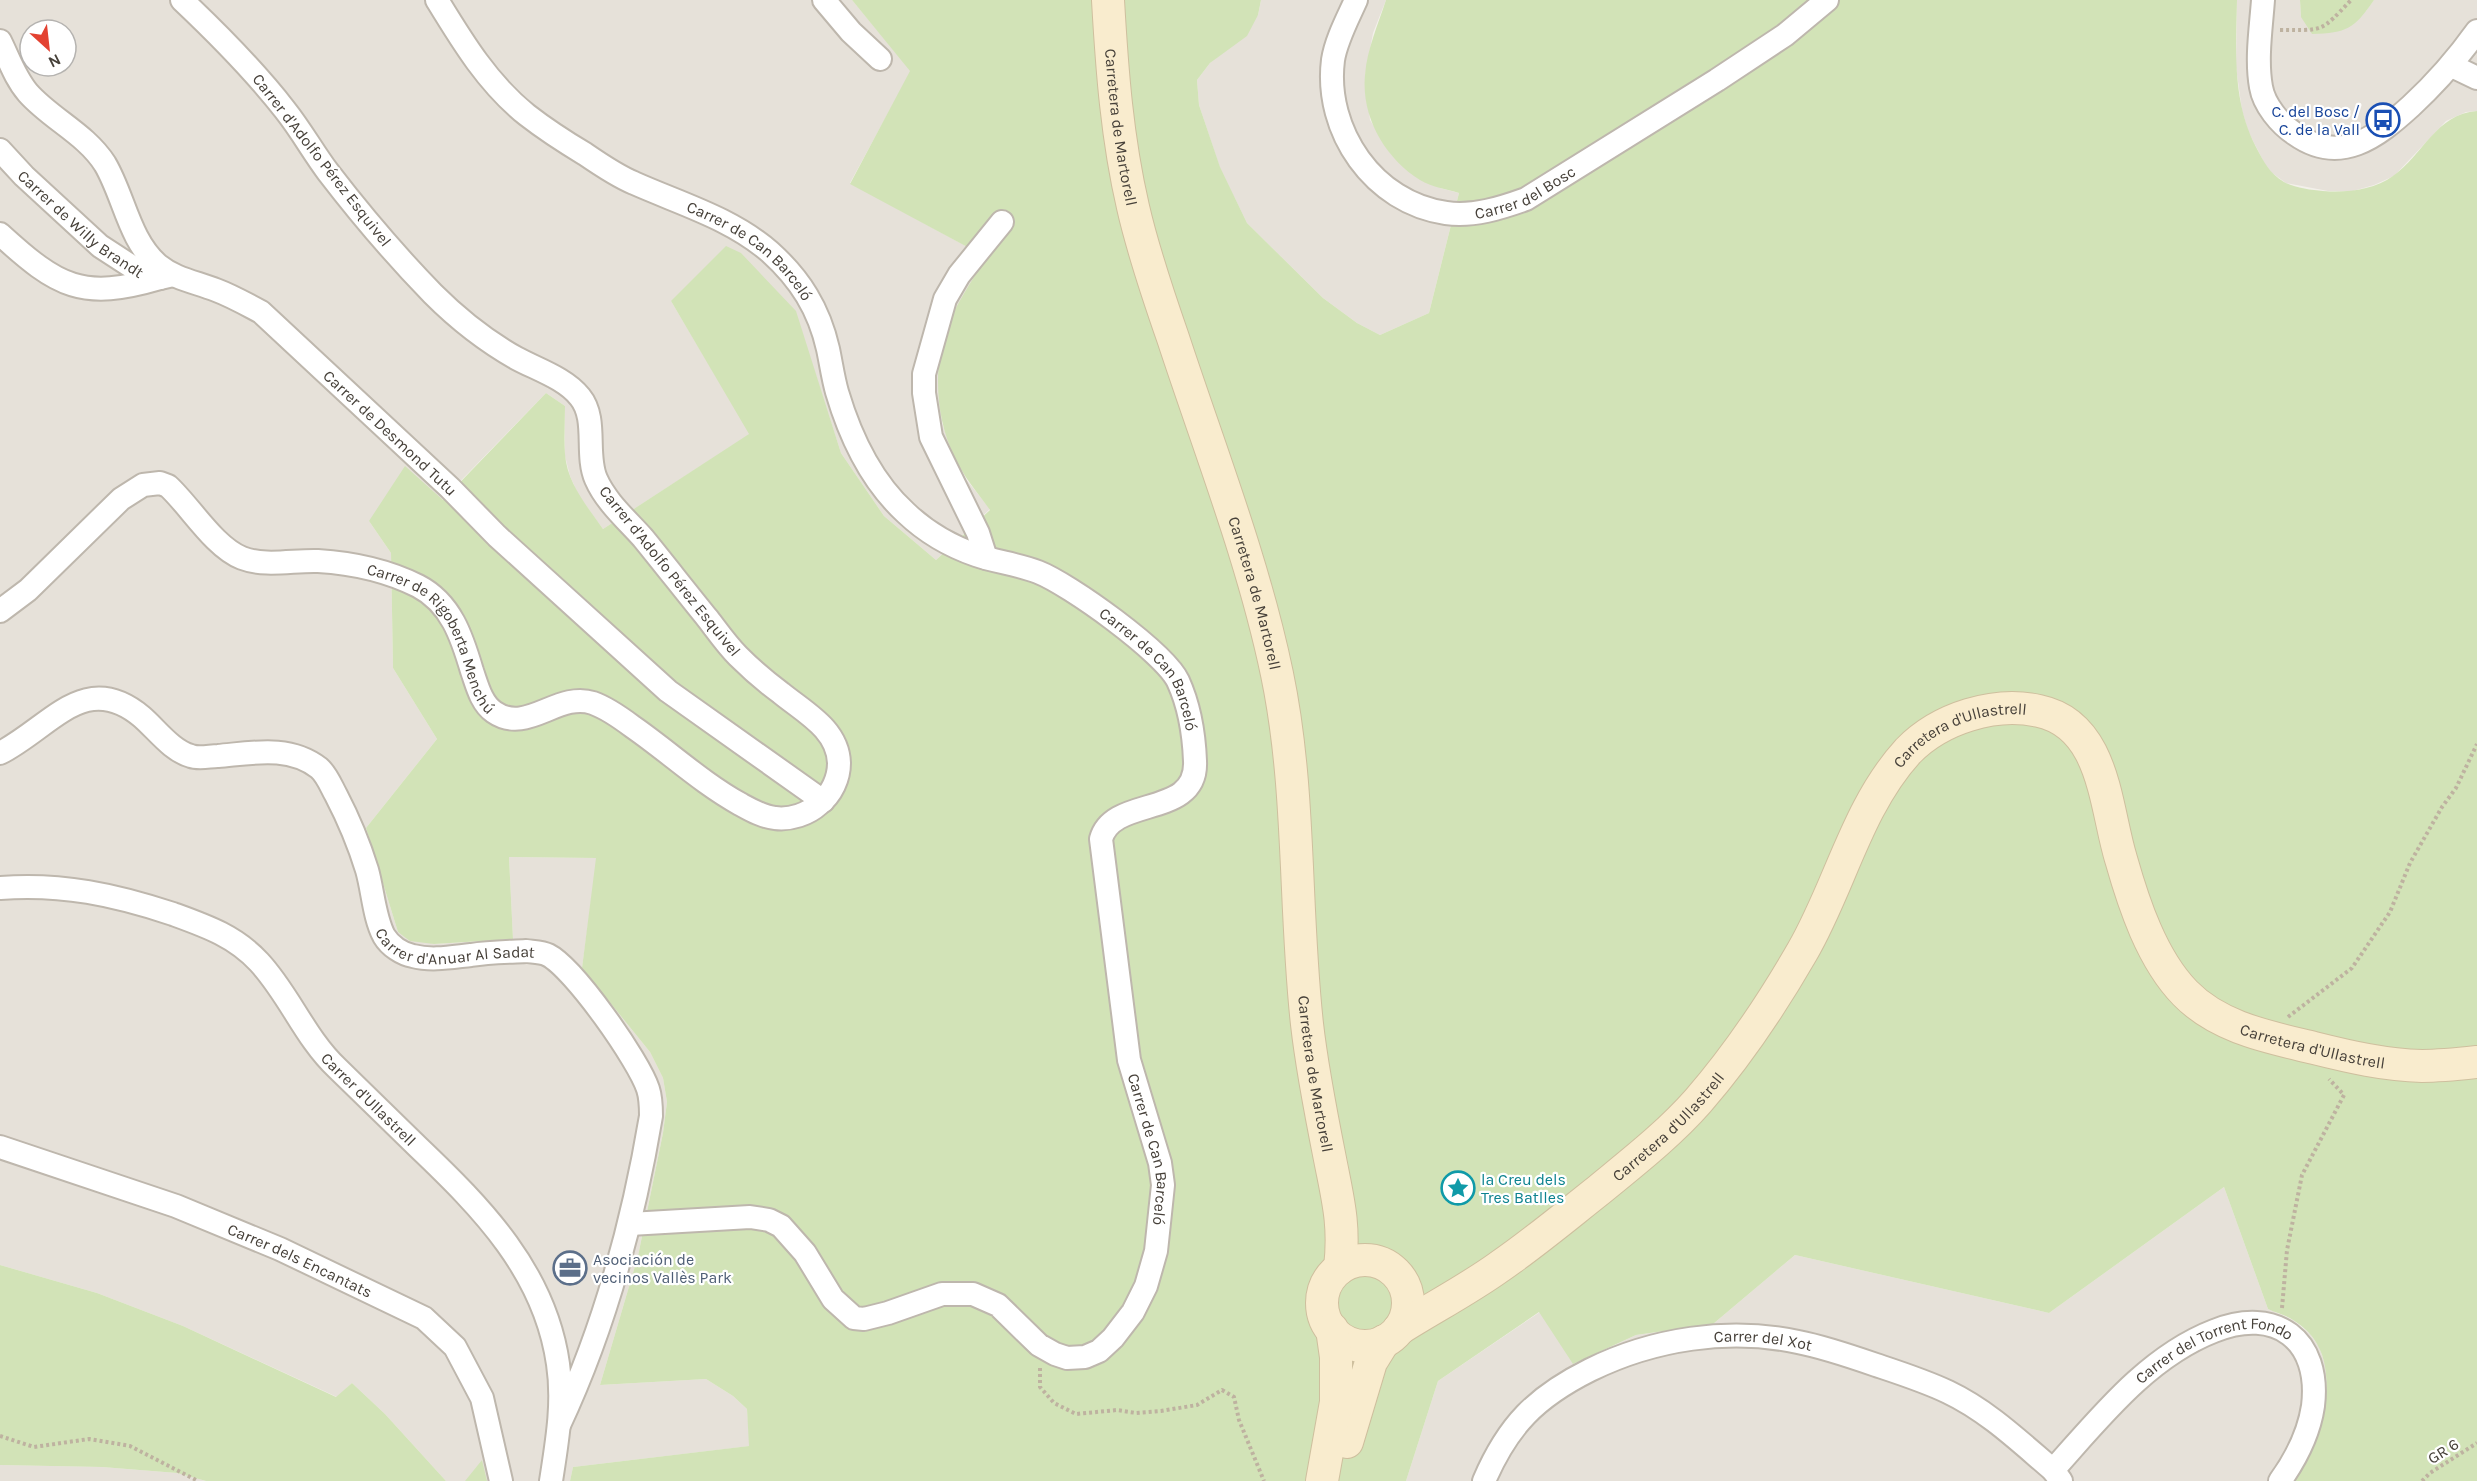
<svg xmlns="http://www.w3.org/2000/svg" width="2477" height="1481" viewBox="0 0 2477 1481" font-family="Karla,sans-serif">
<style>
.residential{fill:#e6e1d9;fill-rule:evenodd}
.green{fill:#d2e3b7}
.lines{fill:none;stroke-linecap:round;stroke-linejoin:round}
.street-casing{stroke:#beb7ad;stroke-width:26}
.secondary-casing{stroke:#cebf9e;stroke-width:34}
.path{stroke:#beb2a0;stroke-width:4;stroke-dasharray:3 3;stroke-linecap:butt}
.street{stroke:#fff;stroke-width:22}
.secondary{stroke:#f9ecce;stroke-width:32}
.labels{text-anchor:middle;dominant-baseline:central;stroke-width:4.5;stroke-linejoin:round;paint-order:stroke}
.transit-label{font-size:16px;fill:#164399;stroke:#fff;text-anchor:end}
.street-label{font-size:16px;fill:#464039;stroke:#fff}
.culture-label{font-size:16px;fill:#0d838f;stroke:#fff;text-anchor:start}
.service-label{font-size:16px;fill:#4e5e75;stroke:#fff;text-anchor:start}
</style>
<rect width="100%" height="100%" fill="#f3f0ea"/>
<path class="residential" d="M0,0h852l59,71 -61,112 136,74 -39,71 -9,31 4,64 11,32 12,23 25,31 -54,51 -52,-44 -43,-63 -37,-114 -133,-38 79,133 -147,95 -24,-33 -9,-20 -5,-20v-50l-19,-13 -104,107 -73,21 22,32 2,115 44,71 -71,89 32,104 36,12 79,-5 -4,-82 88,1 -15,110 68,84 13,26 4,24 -4,31 -25,123 -38,129 106,-6 27,17 14,13 3,37 -177,21 -3,14h-124l-61,-67 -33,-31 -15,14 -154,-71 -86,-33 -97,-28zM30,30h36v36h-36z
M1261,0h125l-13,33 -8,43 5,44 21,34 49,34 19,5 -30,120 -49,22 -23,-12 -34,-25 -76,-75 -27,-55 -21,-63 -2,-25 13,-17 17,-14 31,-34z
M2237,0h63l1,17 65,-6 8,-11h103v111l-11,1 -20,9 -52,55 -20,9 -21,6h-25l-42,-8 -18,-13 -20,-39 -6,-21 -6,-43z
M2224,1187l44,122 25,11 17,14 9,13 7,19v22l-4,31 -13,35 -15,27h-888l32,-100 102,-69 34,52 62,-29 77,-11 82,-69 254,58z
M0,1465l102,2 75,6 29,8h-206z"/>
<path class="green" d="M852,0h409l-3,15 -11,21 -37,27 -13,17 2,25 21,62 27,56 76,75 34,25 23,12 49,-22 30,-120c-13,-4 -27,-6 -39,-13 -35,-22 -59,-63 -55,-105 2,-26 13,-50 21,-75h851c-1,51 -5,100 19,147 8,15 13,26 28,35 11,6 27,8 39,9 23,2 51,-1 70,-15 30,-21 43,-62 84,-65v1370h-183c26,-46 58,-125 -1,-161 -7,-5 -17,-7 -25,-11l-44,-122 -175,126 -254,-58 -82,69 -77,11 -63,29 -34,-52 -101,69 -32,100h-836l3,-14 176,-21 -2,-37 -14,-13 -27,-17 -106,6 38,-129 25,-123 4,-31 -4,-24 -13,-26 -68,-84 14,-110 -87,-1 4,82 -79,5 -24,-3 -12,-9 -32,-104 71,-89 -44,-71 -2,-115 -22,-32 36,-55 38,34 103,-107 19,13c0,16 -1,32 0,48 2,29 22,52 38,75l146,-95 -78,-133 55,-55 15,7 55,58 45,142 43,63 52,44 54,-50c-13,-18 -27,-34 -36,-54 -18,-37 -21,-87 -8,-126 9,-25 27,-50 40,-73l-136,-73 60,-113z
M2300,0h74c-20,29 -27,33 -62,34l-11,-17z
M0,1265l97,28 86,33 153,71 16,-14 33,31 61,67h-240l-29,-8 -75,-6 -102,-2z
M482,1460l5,21h-22z"/>
<g class="lines">
<g class="street-casing">
<g id="street">
<path id="s1" d="M437,0c25,41 51,84 90,115 18,14 38,27 58,39 16,11 32,22 49,29 47,21 97,35 136,69 30,27 49,57 58,97 3,14 5,29 9,43 13,44 35,90 69,121 20,19 44,33 70,42 20,7 42,9 62,17 31,12 126,80 140,109 11,24 16,54 17,80 3,58 -82,34 -94,78l28,221 31,103 3,22 -7,66 -10,35 -13,26 -20,26 -14,13 -14,6 -18,1 -12,-4 -16,-9 -41,-40 -25,-11h-31l-54,19 -24,6 -10,-1 -21,-19 -28,-46 -24,-27 -12,-6 -19,-3 -120,7"/>
<path d="M824,0l27,32 29,27"/>
<path id="s2" d="M1356,0c-8,18 -20,40 -23,60 -9,71 41,143 113,153 27,4 55,-5 80,-14l191,-119 68,-45 42,-35"/>
<path d="M2263,0c-2,28 -7,59 -2,87 3,18 19,37 34,47 45,32 82,3 116,-28 25,-23 46,-47 66,-75"/>
<path id="s3" d="M0,41c9,18 15,37 28,52 23,26 58,41 77,71 19,32 24,76 53,101 17,14 38,17 58,25 16,6 30,14 45,22l189,176 47,48 171,155 155,110"/>
<path d="M2452,66l25,12"/>
<path id="s4" d="M0,150l24,26 76,70 40,26 20,6 13,-3"/>
<path d="M0,234c58,53 82,67 160,44"/>
<path d="M986,558l-8,-25 -47,-96 -7,-44v-19l21,-75 14,-24 43,-53"/>
<path id="s5" d="M0,611l28,-21 93,-91 22,-14 17,-2 8,3c22,20 46,61 74,72 23,9 52,2 76,3 33,2 70,10 100,25 33,17 44,51 54,85 5,14 9,32 22,41 33,23 64,-21 99,-9 14,5 28,15 40,24 36,25 69,56 107,77 11,6 23,13 35,14 16,2 33,-4 44,-14 13,-10 20,-26 20,-41 -1,-34 -35,-51 -58,-70 -15,-11 -30,-24 -43,-37 -11,-11 -20,-24 -30,-37 -22,-27 -43,-54 -65,-81 -16,-18 -37,-36 -47,-59 -11,-25 2,-60 -16,-82 -15,-19 -44,-28 -64,-39 -30,-17 -59,-40 -83,-64 -37,-38 -72,-79 -105,-122 -15,-20 -27,-42 -43,-62 -31,-40 -66,-75 -103,-110"/>
<path id="s6" d="M0,753c51,-26 85,-84 142,-36 15,13 30,34 49,39 8,3 19,0 27,0 35,-3 71,-11 101,12 8,7 12,18 17,27 12,23 23,49 31,75 6,21 7,47 17,66 6,10 18,18 29,20 19,5 39,1 58,-1 18,-3 37,-3 55,-4 7,1 16,1 22,4 26,13 91,106 100,134 3,9 3,17 3,27 -18,107 -46,211 -92,309"/>
<path id="s7" d="M0,888c61,-5 116,7 173,26 33,12 62,22 86,48 30,32 46,76 78,106 27,26 54,53 81,79 64,61 127,125 140,217 6,39 -1,78 -7,117"/>
<path id="s8" d="M0,1147l176,59 104,43 144,69 31,29 27,51 19,83"/>
<path id="s9" d="M2053,1470c46,-51 94,-113 161,-139 62,-25 107,9 99,75 -4,27 -18,54 -33,75"/>
<path id="s10" d="M1484,1481c24,-56 52,-84 106,-111 63,-31 138,-43 208,-28 26,5 52,14 78,23 24,8 49,16 72,27 40,19 72,50 105,78l8,11"/>
</g>
</g>
<g class="secondary-casing">
<g id="secondary">
<path id="s11" d="M1108,0c4,70 9,138 25,207 10,44 25,88 40,131 36,110 80,221 104,336 24,115 17,233 30,350 5,45 14,90 23,135 8,41 15,66 10,109"/>
<circle cx="1365" cy="1303" r="43"/>
<path id="s12" d="M1399,1329c33,-21 68,-39 100,-62 35,-24 67,-51 100,-77 34,-28 70,-56 99,-89 40,-46 74,-97 104,-149 38,-65 54,-144 106,-201 32,-33 87,-50 131,-40 66,14 66,96 82,148 13,46 31,100 64,134 34,35 84,44 129,55 36,9 71,17 108,18 18,0 37,-2 55,-4"/>
<path d="M1347,1442l24,-80 13,-21"/>
<path d="M1322,1481l14,-79v-45l-4,-28"/>
</g>
</g>
<path class="path" d="M2280,30c44,0 40,3 71,-30
M2288,1017l64,-49 38,-56 20,-49 32,-56 14,-19 21,-44
M2282,1308l5,-58 15,-75 42,-80 -15,-16
M1040,1368v19l14,16 22,11 41,-4 19,3 25,-2 36,-6 25,-15 12,7 5,23 25,61
M0,1436l34,11 55,-8 41,7 68,35
M2422,1481l8,-8 47,-30"/>
<use href="#street" class="street"/>
<use href="#secondary" class="secondary"/>
</g>
<defs>
<g id="bus-ring" transform="scale(1.725)"><circle r="9.5" fill="#fff" stroke="#1a4fb4" stroke-width="1.5"/><path d="M-5-6H5V4H4V6H2V4H-2V6H-4V4H-5ZM-3.5-4V0h7V-4ZM-3.5 1.2v1.5H-2V1.2ZM2 1.2v1.5H3.5V1.2Z" fill="#1a4fb4"/></g>
<g id="sight-ring" transform="scale(1.725)"><circle r="9.5" fill="#fff" stroke="#0f9aa8" stroke-width="1.5"/><path d="M0-6L1.8-2.2L6-1.7L2.9 1.2L3.7 5.4L0 3.3L-3.7 5.4L-2.9 1.2L-6-1.7L-1.8-2.2Z" fill="#0f9aa8"/></g>
<g id="office-ring" transform="scale(1.725)"><circle r="9.5" fill="#fff" stroke="#5c6f8a" stroke-width="1.5"/><path d="M-6-3h4V-5.5h4V-3h4V5H-6ZM-1-4.5V-3h2v-1.5ZM-6 0V1H6V0Z" fill="#5c6f8a"/></g>
</defs>
<g fill-rule="evenodd">
<use href="#bus-ring" x="2383" y="120"/>
<use href="#sight-ring" x="1458" y="1188"/>
<use href="#office-ring" x="570" y="1268"/>
</g>
<g class="labels">
<g class="transit-label">
<text x="2360" y="111">C. del Bosc /<tspan x="2360" dy="18">C. de la Vall</tspan></text>
</g>
<g class="street-label">
<text stroke="none"><textPath href="#s11" startOffset="128">Carretera de Martorell</textPath></text>
<text transform="translate(322 160) rotate(52)">Carrer d'Adolfo Pérez Esquivel</text>
<text stroke="none"><textPath href="#s2" startOffset="358">Carrer del Bosc</textPath></text>
<text stroke="none"><textPath href="#s4" startOffset="110">Carrer de Willy Brandt</textPath></text>
<text stroke="none"><textPath href="#s1" startOffset="410">Carrer de Can Barceló</textPath></text>
<text stroke="none"><textPath href="#s3" startOffset="570">Carrer de Desmond Tutu</textPath></text>
<text transform="translate(670 571) rotate(51)">Carrer d'Adolfo Pérez Esquivel</text>
<text stroke="none"><textPath href="#s11" startOffset="614">Carretera de Martorell</textPath></text>
<text stroke="none"><textPath href="#s5" startOffset="549">Carrer de Rigoberta Menchú</textPath></text>
<text stroke="none"><textPath href="#s1" startOffset="1026">Carrer de Can Barceló</textPath></text>
<text stroke="none"><textPath href="#s12" startOffset="843">Carretera d'Ullastrell</textPath></text>
<text stroke="none"><textPath href="#s6" startOffset="614">Carrer d'Anuar Al Sadat</textPath></text>
<text stroke="none"><textPath href="#s12" startOffset="1400">Carretera d'Ullastrell</textPath></text>
<text stroke="none"><textPath href="#s11" startOffset="1100">Carretera de Martorell</textPath></text>
<text stroke="none"><textPath href="#s7" startOffset="452">Carrer d'Ullastrell</textPath></text>
<text stroke="none"><textPath href="#s12" startOffset="338">Carretera d'Ullastrell</textPath></text>
<text stroke="none"><textPath href="#s1" startOffset="1582">Carrer de Can Barceló</textPath></text>
<text stroke="none"><textPath href="#s8" startOffset="321">Carrer dels Encantats</textPath></text>
<text stroke="none"><textPath href="#s10" startOffset="336">Carrer del Xot</textPath></text>
<text stroke="none"><textPath href="#s9" startOffset="210">Carrer del Torrent Fondo</textPath></text>
<text transform="translate(2443 1451) rotate(-32)">GR 6</text>
</g>
<g class="culture-label">
<text x="1481" y="1179">la Creu dels<tspan x="1481" dy="18">Tres Batlles</tspan></text>
</g>
<g class="service-label">
<text x="593" y="1259">Asociación de<tspan x="593" dy="18">vecinos Vallès Park</tspan></text>
</g>
</g>
<g transform="translate(48 48) rotate(153)"><circle r="28" fill="#ffffff" stroke="#b5b3b0" stroke-width="1.5"/>
<path d="M0-4.5L10 22L0 15L-10 22Z" fill="#e34231"/>
<text y="-9" font-size="16" font-weight="bold" text-anchor="middle" fill="#464039">N</text>
</g>
</svg>
